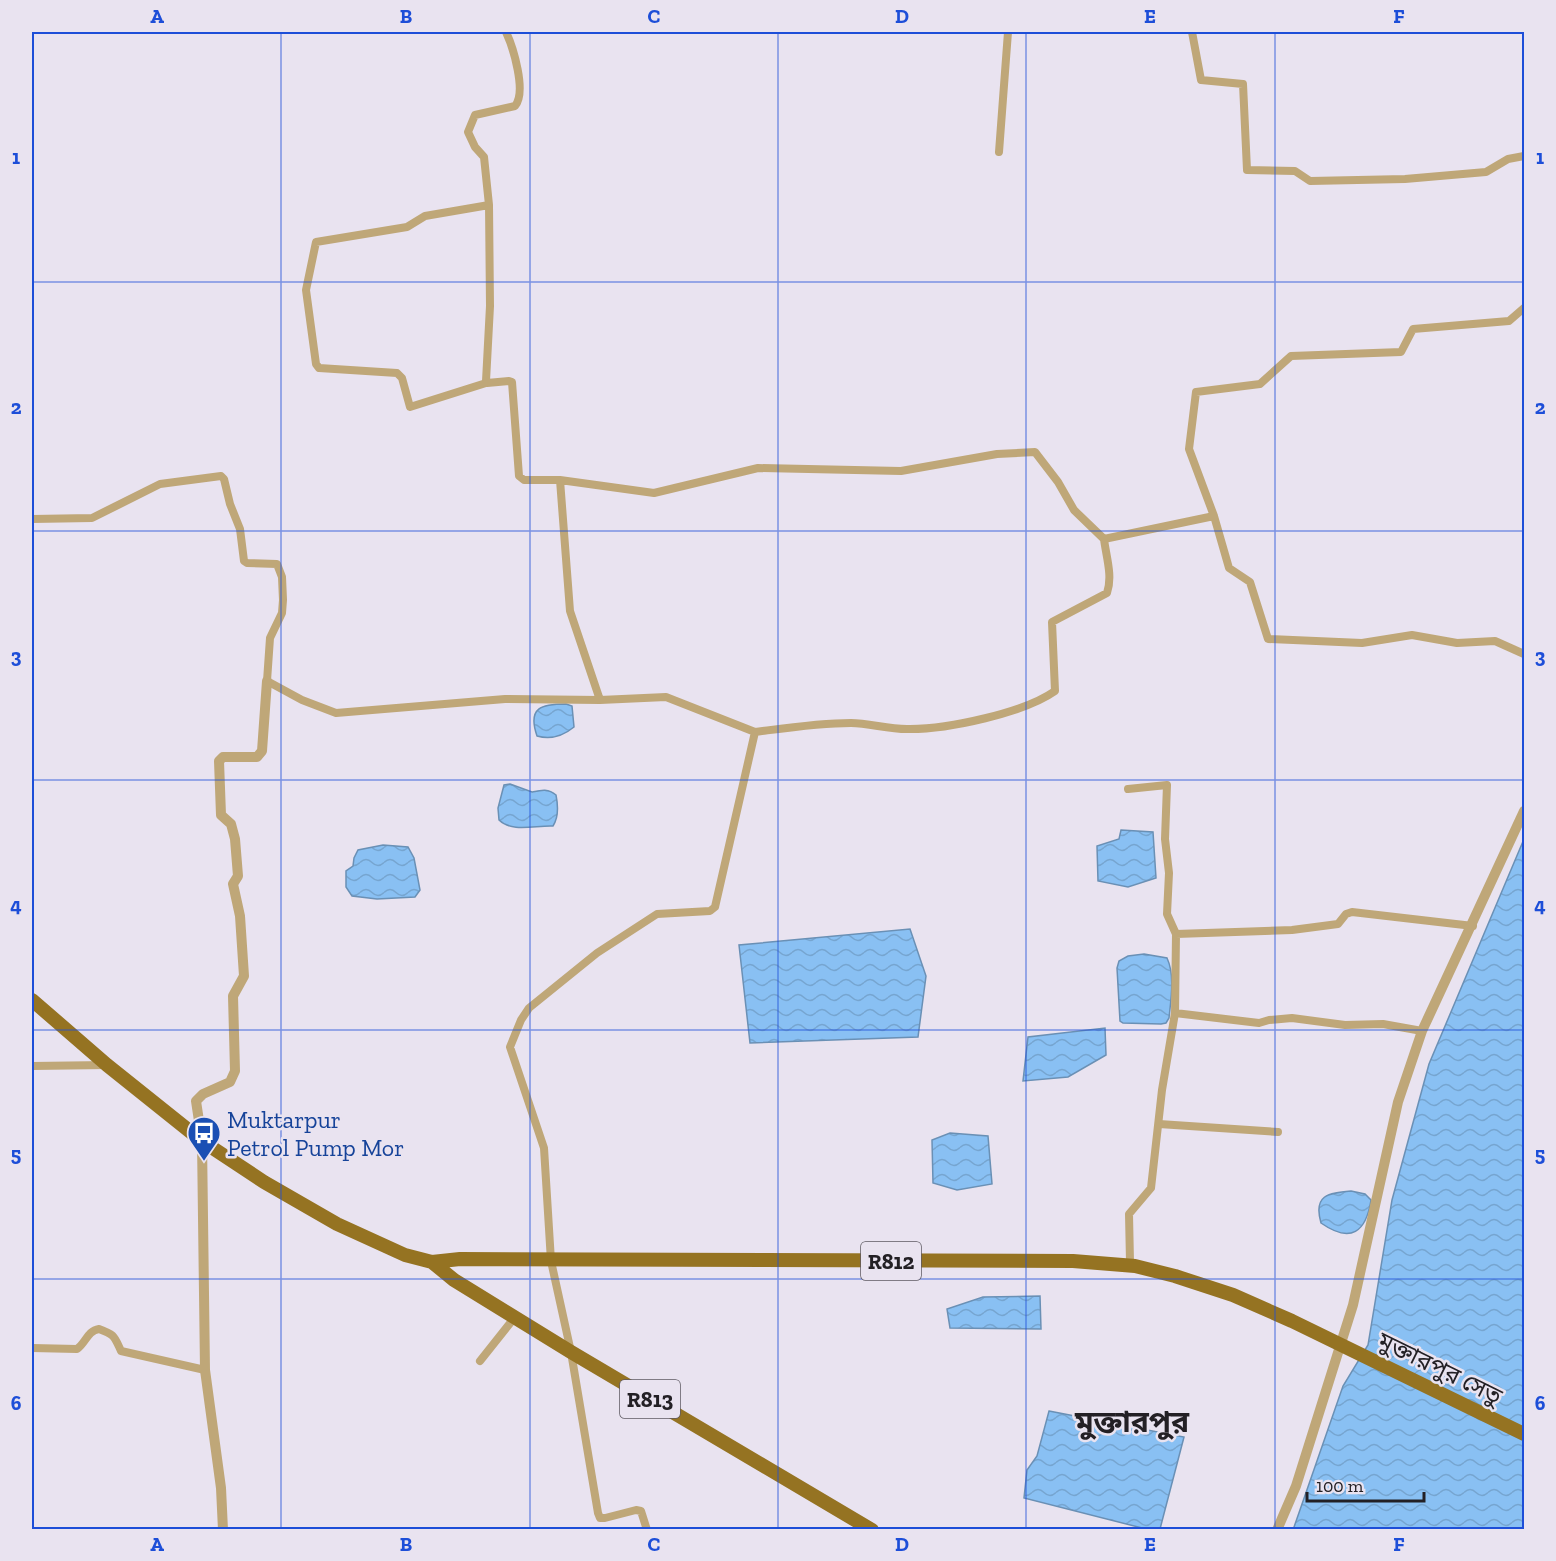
<svg xmlns="http://www.w3.org/2000/svg" width="1556" height="1561" viewBox="0 0 1556 1561" font-family="'Zilla Slab','Noto Sans Bengali',serif">
<style>
.water{fill:url(#water-waves);stroke:#6a90b5;stroke-width:1.5}
.lines{fill:none;stroke-linecap:round;stroke-linejoin:round}
.minor{stroke:#bfa778;stroke-width:8}
.tertiary{stroke:#bfa778;stroke-width:10}
.primary{stroke:#957322;stroke-width:14}
.grid{fill:none;stroke:#1d4ed8;stroke-width:1.5;stroke-opacity:0.55}
.labels{text-anchor:middle;dominant-baseline:central;stroke-width:5;stroke-linejoin:round;paint-order:stroke}
.shield{fill:#e9e3f0;stroke:#5e5a62;stroke-width:1.5}
.shield-label{font-size:22px;font-weight:bold;fill:#232025}
.transit-label{font-size:24px;fill:#164399;stroke:#e9e3f0;text-anchor:start}
.street-label{font-size:24px;fill:#232025;stroke:#e9e3f0}
.district-label{font-size:30px;font-weight:bold;fill:#232025;stroke:#e9e3f0}
.neatline{fill:none;stroke:#1d4ed8;stroke-width:2}
.grid-label{font-size:20px;text-anchor:middle;font-weight:bold;fill:#1d4ed8}
</style>
<defs>
<pattern id="water-waves" width="16" height="10" patternUnits="userSpaceOnUse" patternTransform="scale(1.5)"><rect width="16" height="10" fill="#89c0f3"/><path d="M0 5q4-4 8 0t8 0" fill="none" stroke="#76a5d0"/></pattern>
</defs>
<rect width="100%" height="100%" fill="#e9e3f0"/>
<path class="water" d="M566,704l6,2 2,21c-11,9 -23,13 -37,9 -10,-29 5,-32 29,-32z
M510,784l22,8c9,-2 16,-4 24,3 2,10 3,22 -3,31 -17,-1 -41,7 -54,-6l-1,-12 6,-23z
M1121,830l32,2 3,46 -28,9 -30,-6 -1,-35 22,-7z
M1524,839v690l-231,1 50,-144 25,-41 24,-145 37,-136z
M383,845l25,2 6,11 6,32 -5,7 -38,2 -25,-3 -6,-9v-16l7,-5 1,-8 4,-8z
M910,929l16,47 -8,61 -168,6 -11,-98z
M1144,954l23,4c8,17 4,41 2,60l-3,5 -5,1 -38,-1 -3,-2 -3,-53 2,-7 9,-5z
M1105,1028l1,27 -38,22 -45,4 5,-44z
M950,1133l38,3 4,48 -35,6 -24,-7 -1,-43z
M1351,1191l14,3 6,6c-5,32 -20,44 -50,23 -8,-28 7,-30 30,-32z
M1040,1296l1,33 -91,-1 -3,-19 36,-12z
M1049,1411l135,26 -24,92h-14l-122,-31 3,-28 10,-14z"/>
<g class="lines">
<path class="minor" d="M506,32c7,15 21,60 9,74l-40,9 -7,17 7,15 9,10 5,48 1,101 -4,75 1,2 22,-2 3,1 7,94 5,4h36l10,131 30,89
M1192,32l9,48 42,4 4,86 48,1 15,10 95,-2 81,-7 22,-13 16,-3
M999,152l9,-120
M486,383l-76,24 -8,-29 -5,-5 -78,-5 -3,-4 -10,-74 10,-48 91,-15 18,-11 64,-11
M560,480l94,13 104,-25 143,3 96,-17 38,-2 23,30 16,28 30,29
M1214,516l15,52 21,14 18,57 94,4 50,-8 45,8 38,-2 29,13
M32,519l60,-1 68,-34 61,-8 3,3 6,25 10,25 4,32 3,2 30,1 5,13 1,23 -1,13 -12,25 -3,43 35,19 34,13 169,-14 95,1 66,-3 89,35
M1128,789l39,-4 -2,54 4,34 -2,41 9,20 -1,79
M1176,934l116,-4 46,-6 8,-10 6,-2 121,14
M32,1066l75,-1
M1159,1124l119,8
M1135,1266l-5,-4 -1,-48 22,-26 11,-98 13,-77 84,10 10,-3 23,-2 53,7 38,-1 39,7
M32,1348l45,1c9,-6 10,-18 22,-20 16,6 15,7 22,22l84,19
M480,1361l35,-44
M647,1530l-6,-19 -5,-1 -31,8h-5l-2,-5 -27,-161 -20,-91 -7,-113 -34,-101 11,-27 8,-12 68,-55 60,-39 53,-3 5,-4 40,-175c31,-4 64,-9 96,-9 19,0 39,7 59,6 38,0 114,-16 145,-38l-3,-69 55,-29c6,-17 -1,-37 -3,-54l110,-23 -25,-67 7,-57 64,-8 31,-28 110,-4 12,-23 96,-8 15,-13"/>
<path class="tertiary" d="M223,1530l-2,-42 -16,-118 -3,-229 -6,-40 7,-7 27,-12 5,-11 -2,-75 11,-20 -4,-60 -7,-32 5,-8 -3,-37 -4,-15 -10,-9 -2,-54 4,-4h34l5,-6 5,-70
M1277,1530l19,-44 57,-181 45,-203 24,-71 102,-220"/>
<path class="primary" d="M32,1000l75,65 95,76 62,41 73,42 68,31 27,7 28,-3 613,2 62,5 40,10 58,19 59,26 232,113
M432,1262l22,18 117,72 301,178"/>
</g>
<path class="grid" d="M281,32v1498M530,32v1498M778,32v1498M1026,32v1498M1275,32v1498M32,282h1492M32,531h1492M32,780h1492M32,1030h1492M32,1279h1492"/>
<defs>
<g id="bus-pin" transform="scale(1.725)"><path d="M0 17L-7.5 6A9.5 9.5 0 1 1 7.5 6Z" fill="#1a4fb4" stroke="#e9e3f0"/><path d="M-5-6H5V4H4V6H2V4H-2V6H-4V4H-5ZM-3.5-4V0h7V-4ZM-3.5 1.2v1.5H-2V1.2ZM2 1.2v1.5H3.5V1.2Z" fill="#fff"/></g>
</defs>
<g fill-rule="evenodd">
<use href="#bus-pin" x="204" y="1133"/>
</g>
<g class="labels">
<g class="shield">
<rect x="861" y="1242" width="60" height="38" rx="4.5"/>
<rect x="620" y="1380" width="60" height="38" rx="4.5"/>
</g>
<g class="shield-label">
<text x="891" y="1261">R812</text>
<text x="650" y="1399">R813</text>
</g>
<g class="transit-label">
<text x="227" y="1119">Muktarpur<tspan x="227" dy="28">Petrol Pump Mor</tspan></text>
</g>
<g class="street-label">
<text transform="translate(1440 1368) rotate(26)">মুক্তারপুর সেতু</text>
</g>
<g class="district-label">
<text x="1132" y="1422">মুক্তারপুর</text>
</g>
</g>
<rect width="1556" height="1561" fill="none" stroke="#e9e3f0" stroke-width="66"/>
<path d="M1307 1492v9h117v-9" fill="none" stroke="#232025" stroke-width="3"/>
<text x="1316" y="1492" font-size="18" fill="#232025" stroke="#e9e3f0" stroke-width="4.5" paint-order="stroke">100 m</text>
<rect x="33" y="33" width="1490" height="1495" class="neatline"/>
<g class="grid-label">
<text x="157" y="23">A</text>
<text x="406" y="23">B</text>
<text x="654" y="23">C</text>
<text x="902" y="23">D</text>
<text x="1150" y="23">E</text>
<text x="1399" y="23">F</text>
<text x="16" y="164">1</text>
<text x="1540" y="164">1</text>
<text x="16" y="414">2</text>
<text x="1540" y="414">2</text>
<text x="16" y="663">3</text>
<text x="1540" y="663">3</text>
<text x="16" y="912">4</text>
<text x="1540" y="912">4</text>
<text x="16" y="1161">5</text>
<text x="1540" y="1161">5</text>
<text x="16" y="1410">6</text>
<text x="1540" y="1410">6</text>
<text x="157" y="1551">A</text>
<text x="406" y="1551">B</text>
<text x="654" y="1551">C</text>
<text x="902" y="1551">D</text>
<text x="1150" y="1551">E</text>
<text x="1399" y="1551">F</text>
</g>
</svg>
